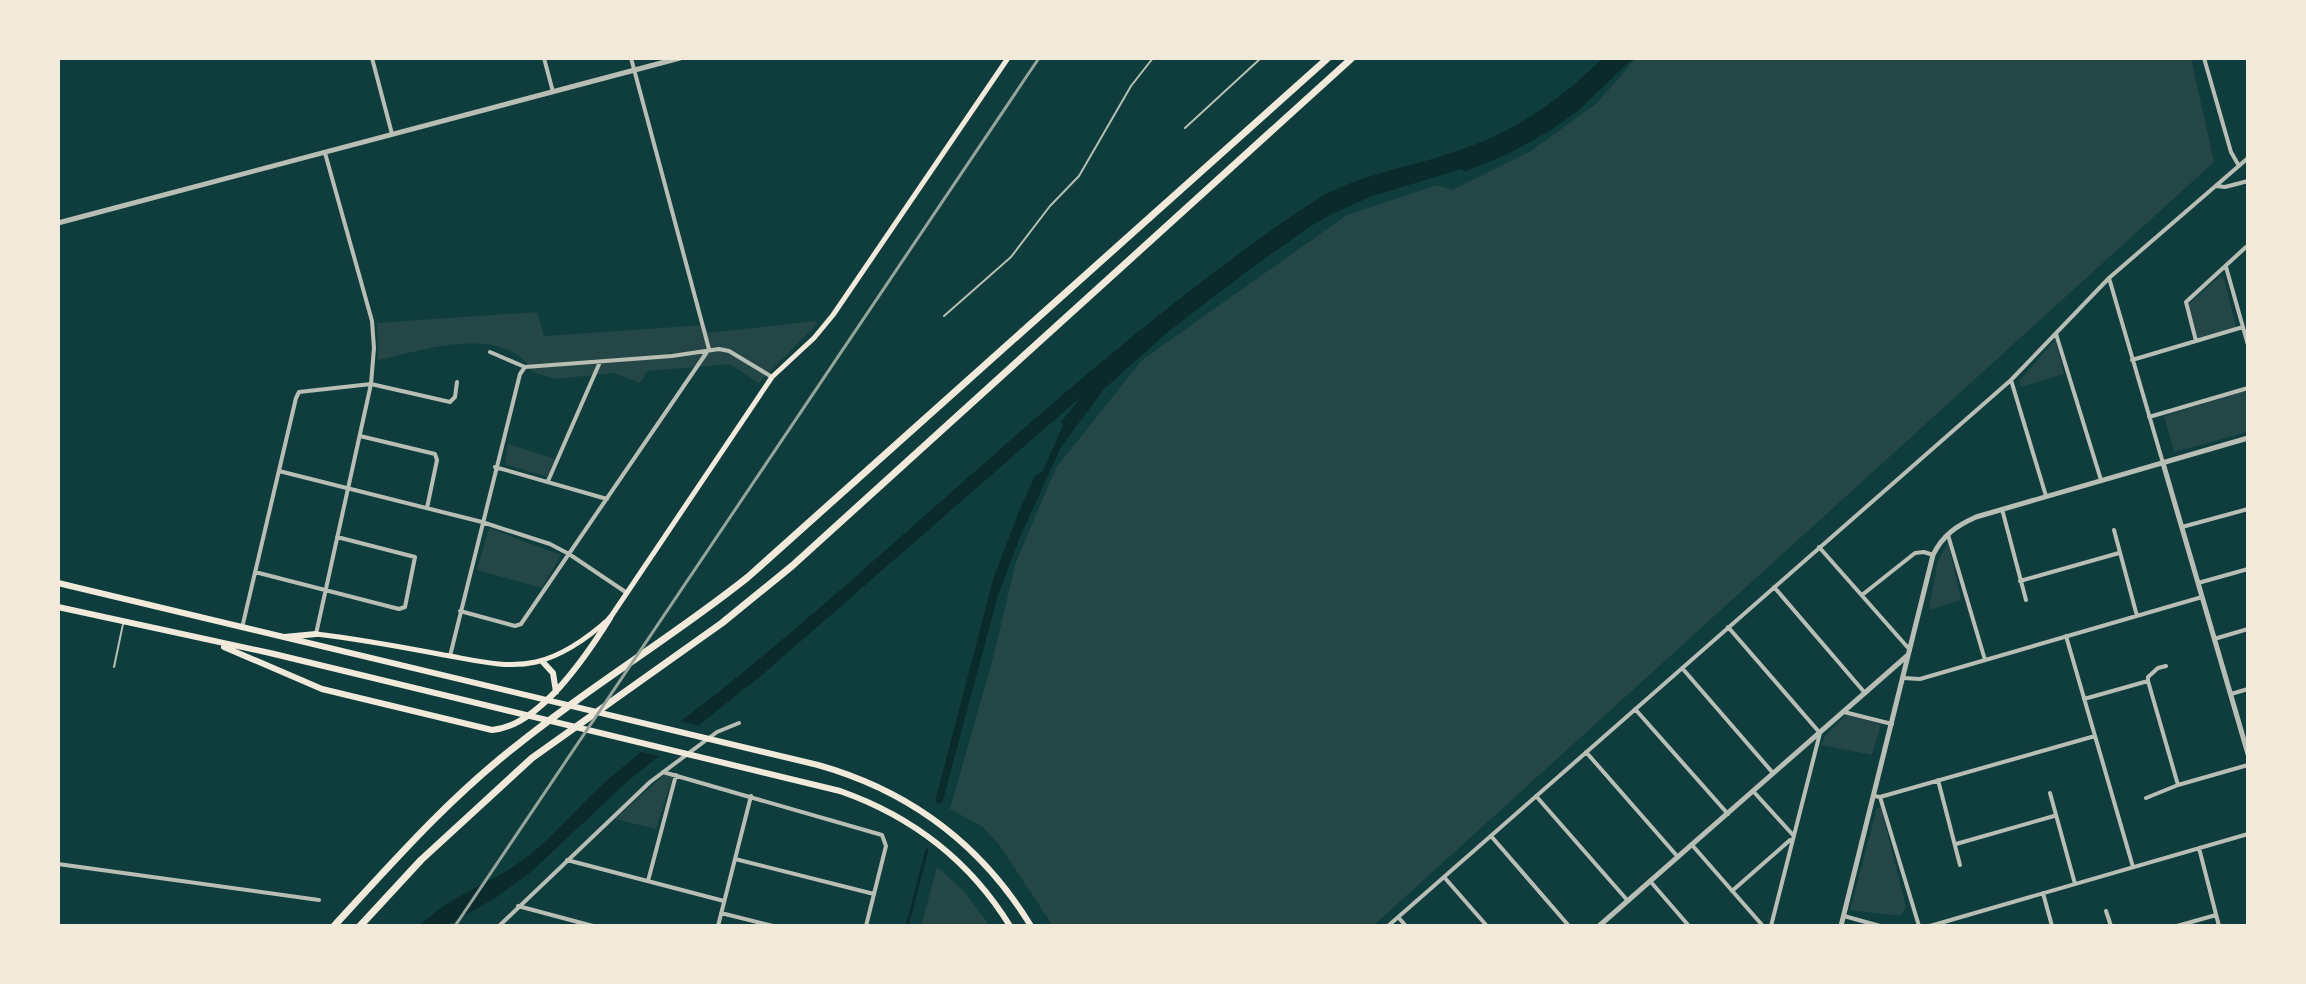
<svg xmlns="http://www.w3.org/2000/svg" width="2306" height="984" viewBox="0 0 2306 984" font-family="'Source Sans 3',sans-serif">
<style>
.green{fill:#244646}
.water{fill:#0a2a2b}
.pier{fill:#0f3d3e}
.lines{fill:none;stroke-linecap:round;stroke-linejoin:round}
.stream{stroke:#0a2a2b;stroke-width:3}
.service{stroke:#b8beb3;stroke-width:2}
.minor{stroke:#b8beb3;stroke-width:4}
.tertiary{stroke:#b8beb3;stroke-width:5}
.secondary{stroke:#f1e9da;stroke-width:5}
.primary{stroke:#f1e9da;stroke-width:6}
.motorway{stroke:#f1e9da;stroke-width:7}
.rail{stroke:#97a49c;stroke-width:3}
</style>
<rect width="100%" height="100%" fill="#0f3d3e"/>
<path class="green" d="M1636,58h555l23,104 -841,764h-320l-53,-80 -17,-19 -33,-18 44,-155 22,-92 40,-94 86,-108 205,-145 90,-30 15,5 79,-39 66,-48z
M2220,276l4,2 12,49 -39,12 -9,-34z
M537,312l7,24 161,-11 3,8 108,-12 1,3 -58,59 -29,-19 -83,7 -7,12 -26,-10 -59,6 -22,-7c-30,-49 -108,-22 -155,-12l-1,-37z
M2055,340l9,34 -43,13 -2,-6z
M2248,390v42l-74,20 -10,-36z
M508,444l47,15 -8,18 -42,-13z
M489,528l72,27 -19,33 -65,-18z
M1948,542l13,58 -32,10 8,-47z
M1846,715l35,9 -9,31 -51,-10 4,-9z
M665,774l8,2 -17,53 -41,-10z
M1877,808h4l25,99 -6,9 -50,-6z
M937,867l26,23 27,36h-69z"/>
<path class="water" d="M1603,58h30l-54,52 -28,20 -43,24 -44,18 -2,-3 -90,27 -40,18 -21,12 -57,40 -85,65 -65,58 -43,58 -41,90 -22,58 -56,209 -7,-2 59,-226 26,-67 15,-33 8,-5 20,-46 -2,-3 21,-26 -320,279 -133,105 -97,91 -35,26 -52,29h-25c26,-29 68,-41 100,-64 34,-24 60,-59 92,-86 48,-40 98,-76 146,-116 183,-152 352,-322 550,-455 44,-30 97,-36 146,-53 62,-20 103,-50 149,-94z"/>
<path class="pier" d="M676,720l29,7 -39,31 -28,-7z"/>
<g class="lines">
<path class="stream" d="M907,926l20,-76"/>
<path class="service" d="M1185,128l76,-70
M944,316l67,-59 39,-51 29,-30 52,-90 22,-28
M114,667l9,-43"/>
<path class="minor" d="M372,58l20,76
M544,58l9,34
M631,58l78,291
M2204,58l27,94 8,14
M2216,186l9,1 23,-6
M2226,267l22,78
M2109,278l54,185
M2056,334l45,146
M2196,341l-10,-39 60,-55
M490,352l35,15 147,-11 47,-7 10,2 43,26
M2132,360l111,-33
M2011,380l35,116
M2149,417l99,-29
M360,436l75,18 2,6 -10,48
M495,467l112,32
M279,471l203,51 68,22 19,10 58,39
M548,481l52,-119
M2002,509l24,91
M2182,527l66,-18
M2114,530l23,86
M1948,535l37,125
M1819,547l91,103
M255,572l144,37 6,-2 10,-50 -78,-20
M2020,581l99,-28
M2198,583l50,-14
M1774,587l91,106
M1862,595l53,-42 9,-1 9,3
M460,611l55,15 6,-2 188,-275
M1728,627l92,106 -49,193
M242,628l54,-230 3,-6 72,-8 79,18 5,-5 2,-15
M316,634l55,-250 3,-36 -2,-27 -47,-168
M2066,636l67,231
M2214,639l34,-10
M450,656l70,-282 5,-7
M1682,668l91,105
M1903,678l17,1 282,-82
M2148,681l30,104
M2231,694l17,-5
M2084,699l64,-18v-4l10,-9 8,-2
M1635,709l93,105
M1844,712l48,12
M1586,752l92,105
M663,772l219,63 4,11 -20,80
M1938,780l22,85
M1753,791l40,44
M2050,793l25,91
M1536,796l92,105
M1874,796l6,1 215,-61
M1880,797l39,129
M2146,798l32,-13 70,-20
M1491,836l78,90
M1956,844l98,-28
M1692,845l71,81
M2199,848l20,78
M735,859l139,35
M567,860l157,41
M58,864l261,36
M1444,877l43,49
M648,881l28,-106
M1650,881l39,45
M1732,891l58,-51
M2043,893l9,33
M518,906l75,20
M2106,911l5,15
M721,913l52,13
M1844,916l36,10
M1398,917l8,9
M499,926l151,-144 67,-50 22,-9
M718,926l33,-130
M1388,926l623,-546 98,-102 139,-120
M1930,926l318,-92
M2177,926l39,-11"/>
<path class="tertiary" d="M58,223l622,-165
M2163,463l85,291
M1599,926l309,-271
M1841,926l92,-371c10,-20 23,-29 43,-38l272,-79"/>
<path class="secondary" d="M316,634c43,5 86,13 128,21 30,5 62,14 92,7 29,-7 53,-25 74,-44l162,-241 42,-39 19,-23 175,-257"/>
<path class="primary" d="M58,583l760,182c92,26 163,79 213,161
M58,607l212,46 570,138c71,25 130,70 170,135
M284,637l32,-3
M224,647l98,42 170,41c48,-4 95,-75 118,-112
M542,661l11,12 3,19"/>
<path class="motorway" d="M334,926c58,-63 114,-127 182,-180 74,-60 157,-109 232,-169l580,-519
M360,926l61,-66 111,-102 190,-135 70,-57 560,-508"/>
<path class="rail" d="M455,926l584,-868"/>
</g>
<rect width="2306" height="984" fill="none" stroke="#f1e9da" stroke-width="120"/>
</svg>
